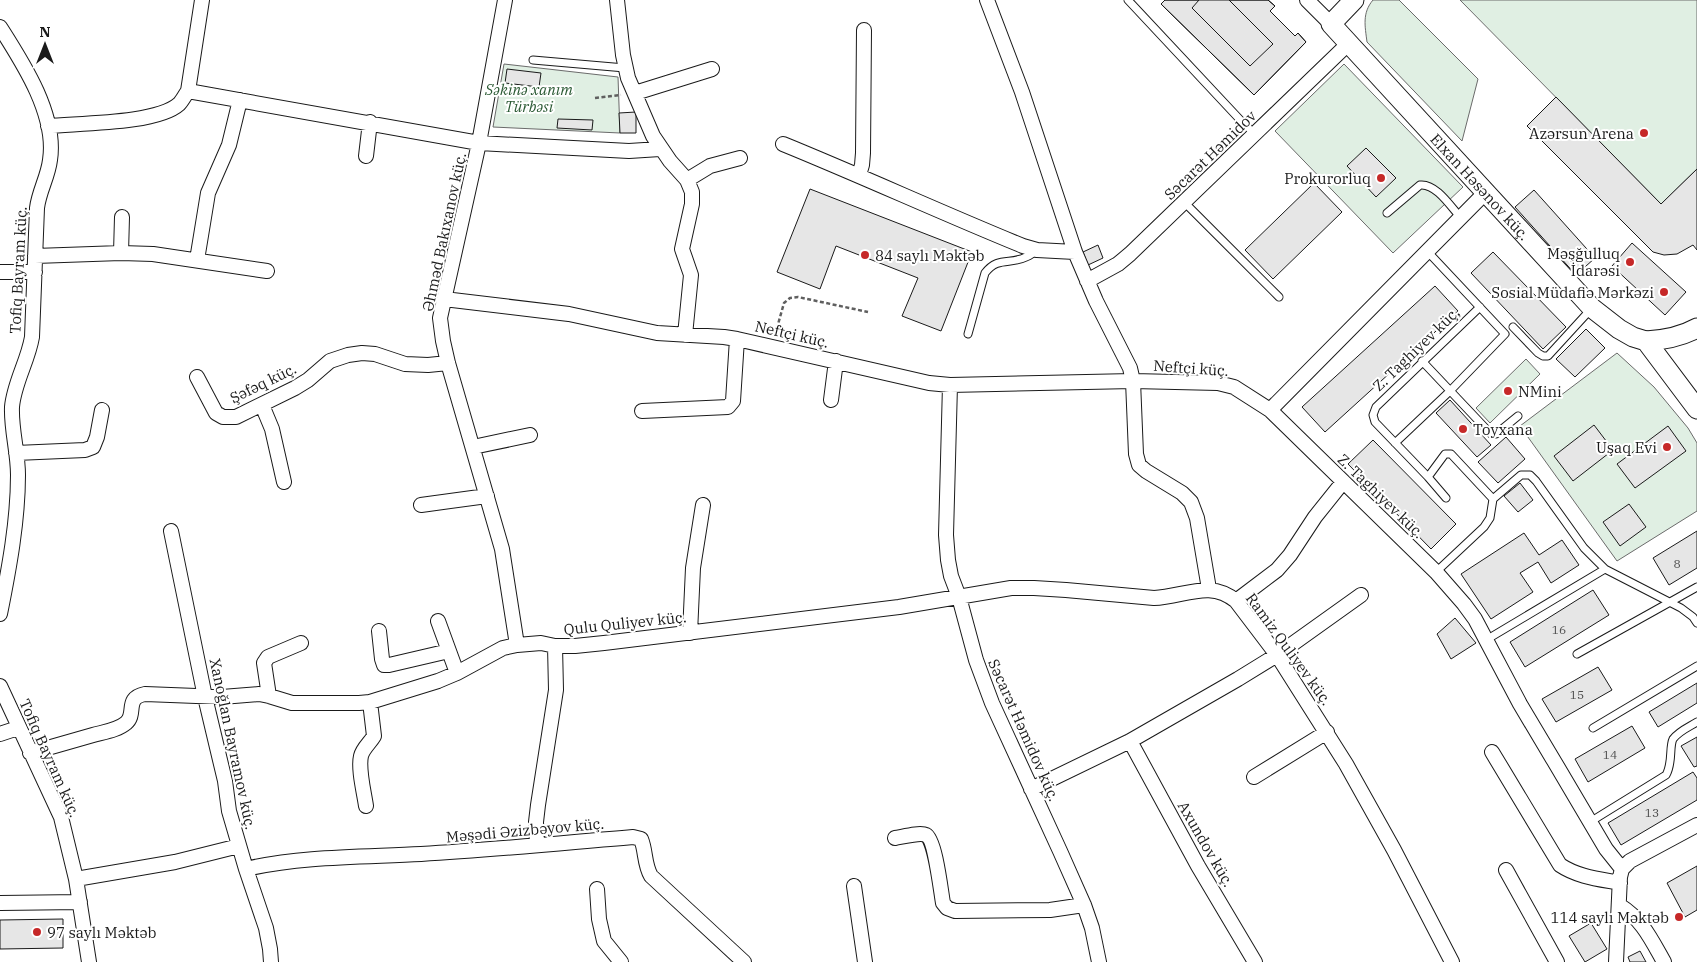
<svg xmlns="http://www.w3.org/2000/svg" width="1697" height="962" viewBox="0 0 1697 962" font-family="'IBM Plex Serif',serif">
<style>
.green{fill:#e0efe3;stroke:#6a6a6a}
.building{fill:#e6e6e6;stroke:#1a1a1a}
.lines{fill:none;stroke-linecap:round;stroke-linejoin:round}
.lane-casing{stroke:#1a1a1a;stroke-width:9}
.street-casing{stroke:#1a1a1a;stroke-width:16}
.secondary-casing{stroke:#1a1a1a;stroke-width:21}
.path{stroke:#5f5f5f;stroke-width:2.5;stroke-dasharray:4 2.5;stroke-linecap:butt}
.lane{stroke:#fff;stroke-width:7}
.street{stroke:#fff;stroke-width:14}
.secondary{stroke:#fff;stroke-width:19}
.poi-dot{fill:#c62828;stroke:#fff;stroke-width:2}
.labels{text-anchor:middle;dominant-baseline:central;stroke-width:4;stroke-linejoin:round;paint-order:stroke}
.number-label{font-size:12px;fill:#4d4d4d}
.park-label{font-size:15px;font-style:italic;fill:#2b5a34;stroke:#fff}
.poi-label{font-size:15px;fill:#1a1a1a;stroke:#fff;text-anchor:end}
.street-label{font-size:15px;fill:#1a1a1a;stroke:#fff}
</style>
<rect width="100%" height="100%" fill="#fff"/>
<path class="green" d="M1373,0h26l79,79 -16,62 -95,-99c-2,-16 -5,-29 6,-42z
M1460,0h237v169l-36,35z
M504,64l114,13 2,56 -127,-6z
M1344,64l119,123 -70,66 -118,-122z
M1617,353l37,34 34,41 9,15v68l-80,50 -97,-135z
M1526,359l14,15 -50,49 -14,-15z"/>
<path class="building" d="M1165,0h34l-7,8 58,58 23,-22 -44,-44h39l7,6 -5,5 25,25 3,-3 8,9 -52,53 -93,-91z
M1165,0h103l7,6 -5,5 25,25 3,-3 8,9 -52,53 -93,-91z
M507,69l34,4 -2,14 -34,-4z
M1556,97l105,107 36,-35v81l-4,-5 -16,9 -13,1 -11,-3 -126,-126z
M636,112v21h-16l-1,-20z
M558,119l35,1 -1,10 -35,-2z
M1366,148l30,30 -20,19 -29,-31z
M1314,183l28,29 -69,67 -28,-29z
M810,189l162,63 -31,79 -39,-15 16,-38 -82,-32 -16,43 -43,-17z
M1534,190l61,68 -19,17 -61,-68z
M1632,243l54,49 -21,23 -53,-49z
M1098,245l5,13 -15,7 -5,-13z
M1493,252l73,75 -23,22 -72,-76z
M1435,286l23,25 -133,121 -23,-25z
M1586,329l19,19 -30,29 -19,-18z
M1450,400l41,45 -14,12 -41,-44z
M1594,425l19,25 -40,31 -19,-25z
M1668,426l18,25 -51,37 -18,-24z
M1506,437l19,22 -27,24 -20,-21z
M1373,440l83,84 -25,25 -83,-85z
M1520,483l13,17 -15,12 -14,-16z
M1629,504l17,23 -26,19 -17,-24z
M1697,531v37l-28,17 -16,-27z
M1524,533l15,22 23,-15 17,25 -28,18 -13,-21 -18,11 13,19 -42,27 -30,-45z
M1593,590l16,25 -84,52 -15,-25z
M1455,618l21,25 -25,16 -14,-25z
M1598,667l14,23 -56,32 -14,-23z
M1697,683v20l-39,24 -9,-15z
M1632,726l13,22 -57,34 -13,-23z
M1697,737v29l-3,1 -13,-21z
M1693,772l4,6v22l-76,45 -13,-22z
M1697,866v44l-12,7 -18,-34z
M63,919v29l-63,1v-29z
M1591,923l16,26 -22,13 -16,-26z
M1640,951l6,11h-16l-2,-5z"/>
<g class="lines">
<g class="lane-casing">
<path id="lane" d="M1128,0l116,124 11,10
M533,60l92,8
M1185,203l94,94
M1387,213l33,-28c16,-2 31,22 41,33
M1480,307l-104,100 -3,8 2,7 53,55 17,-23h6l42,45
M1513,327l25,26 5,3h5l44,-48
M968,334l17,-61c13,-17 25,-8 41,-16 4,-1 7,-4 10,-6
M1422,361l69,73h5l22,-18
M1395,443l55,-52 55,-57 -78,-83
M1428,477l18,21
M1436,572l48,-45 6,-9 3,-19 28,-24h9l6,6 48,67 21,21 76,39 12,9 4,6
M1486,640l119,-71
M1577,654l120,-67
M1593,728l104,-62
M1590,822l76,-47c7,-12 3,-28 7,-36 6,-8 16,-12 24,-17"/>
</g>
<g class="street-casing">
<path id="street" d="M505,0l-26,143 -39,175 3,23 5,22 54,186 15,96
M617,0l6,55 5,23 25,58 17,25 17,19 5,12v12l-10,45 9,26 -6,60
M987,0l35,92 53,160 21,49 34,67 3,13 3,73 3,11 7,6 36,22 9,9 6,16 12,71
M1307,0l24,24
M0,27c23,36 57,88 50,133 -2,17 -11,31 -13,48l-5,129c-4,24 -18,46 -20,70 -1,22 6,45 6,68 0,46 -9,94 -18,139
M188,91l291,52 150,8 31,-2
M635,93l77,-24
M48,126c31,-3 109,-2 131,-22 3,-3 6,-9 9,-13l14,-91
M783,144c81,33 159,69 240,102l14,4 38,2
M366,156l4,-34
M859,175l3,-10 1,-12 1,-123
M687,180l23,-14 30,-8
M1485,193l-215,217 166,162 28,32 11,15 45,85 34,57 52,88 16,20
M121,253l1,-36
M35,256l86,-3 32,1 114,17
M197,260l11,-67 21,-48 11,-45
M0,272h35
M1087,281l31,-17 12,-10 219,-211
M444,299l125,15 88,19 67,4 13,2 192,44 21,2 183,-4 85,2 16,4 36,23
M197,377l19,36 7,4h13l59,-29 13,-8 22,-19 18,-6 14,-2 13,1 30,10 23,1 20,-2
M950,385l-4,150 2,25 3,16 8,21 17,63 16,43 68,148 24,54 8,23 7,34
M831,400l5,-39
M262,405l10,24 12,53
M642,411l86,-4 5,-6 4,-62
M473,447l57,-12
M16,453l69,-3 8,-3 4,-10 5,-27
M421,505l66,-9
M171,531l34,166 20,84 4,30 17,58 20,59 4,21 1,13
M1236,601l41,-31 13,-15 25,-38 28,-35
M438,621l19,52
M379,631l3,28 2,6h5l60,-14
M690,633l3,-65 10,-63
M0,686l61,131 15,62 13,83
M269,696l-5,-33 4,-6 33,-14
M0,734l18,-6
M1130,741l68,125 57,96
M1492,752l68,113c18,12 39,14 60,18
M30,753c21,-6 42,-12 63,-18 11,-3 25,-5 33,-12 11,-9 -2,-25 19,-29l77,3 37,-3 10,2 23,7h67l11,-1 68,-21 19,-8 46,-25 14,-3 24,-2 14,3h20l29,-3 295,-36 112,-19h23l32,2 88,8c30,-1 56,-19 82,3l41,54 69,109 48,86 58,112
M1254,777l73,-45
M1031,789l99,-48 108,-62 39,-24 84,-60
M366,806c-2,-14 -8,-37 -5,-50 2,-8 9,-13 13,-20l-4,-34
M895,838c7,-1 25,-6 31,-3 9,4 15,57 17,68l4,5 8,3 95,-1 34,-5
M537,845l-1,-23 2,-17 18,-115 -1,-44
M246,869c54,-13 119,-12 175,-15 71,-4 141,-11 212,-17l8,2c5,12 3,25 10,37l93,86
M1506,870l51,92
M76,879l99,-17 64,-16
M854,886l11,76
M597,889l2,30 5,22 17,21
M0,903l80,-1
M1619,905c23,14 32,34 45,57
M1616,962l4,-85 2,-8 8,-8 67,-36"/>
</g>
<g class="secondary-casing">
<g id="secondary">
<path id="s1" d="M1354,0l-23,24 261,284 27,21 14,8 13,4 51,68"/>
<path d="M1646,341c18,-1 35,-4 51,-13"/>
</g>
</g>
<path class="path" d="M595,98l26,-3
M775,335l9,-32 6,-5 8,-1 70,15"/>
<use href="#lane" class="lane"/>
<use href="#street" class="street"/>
<use href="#secondary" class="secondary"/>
</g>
<g class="poi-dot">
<circle cx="1644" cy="133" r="5"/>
<circle cx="1381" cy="178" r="5"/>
<circle cx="865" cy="255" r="5"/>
<circle cx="1630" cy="262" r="5"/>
<circle cx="1664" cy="292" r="5"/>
<circle cx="1508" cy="391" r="5"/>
<circle cx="1463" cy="429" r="5"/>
<circle cx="1667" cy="447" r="5"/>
<circle cx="1679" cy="917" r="5"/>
<circle cx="37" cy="932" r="5"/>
</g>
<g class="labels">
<g class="number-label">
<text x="1677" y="563">8</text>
<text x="1559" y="629">16</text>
<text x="1577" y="694">15</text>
<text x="1610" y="754">14</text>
<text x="1652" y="812">13</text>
</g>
<g class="park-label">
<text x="529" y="89">Səkinə xanım<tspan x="529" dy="17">Türbəsi</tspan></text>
</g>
<g class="poi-label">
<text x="1634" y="133">Azərsun Arena</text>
<text x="1371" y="178">Prokurorluq</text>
<text x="1620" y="253">Məşğulluq<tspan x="1620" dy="17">İdarəsi</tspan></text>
<text x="875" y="255" text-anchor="start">84 saylı Məktəb</text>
<text x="1654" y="292">Sosial Müdafiə Mərkəzi</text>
<text x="1518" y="391" text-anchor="start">NMini</text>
<text x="1473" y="429" text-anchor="start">Toyxana</text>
<text x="1657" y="447">Uşaq Evi</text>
<text x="1669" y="917">114 saylı Məktəb</text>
<text x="47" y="932" text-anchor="start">97 saylı Məktəb</text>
</g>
<g class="street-label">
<text transform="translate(1210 155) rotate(-44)">Səcarət Həmidov</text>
<text stroke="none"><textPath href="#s1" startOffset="254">Elxan Həsənov küç.</textPath></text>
<text transform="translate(444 232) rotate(-78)">Əhməd Bakıxanov küç.</text>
<text transform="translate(18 270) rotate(-87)">Tofiq Bayram küç.</text>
<text transform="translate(792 334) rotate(13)">Neftçi küç.</text>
<text transform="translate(1416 349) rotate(-44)">Z. Taghiyev küç,</text>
<text transform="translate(1191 368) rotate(4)">Neftçi küç.</text>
<text transform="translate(263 383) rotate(-26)">Şəfəq küç.</text>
<text transform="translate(1381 496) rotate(44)">Z. Taghiyev küç.</text>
<text transform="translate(625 623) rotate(-6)">Qulu Quliyev küç.</text>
<text transform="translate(1289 649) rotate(54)">Ramiz Quliyev küç.</text>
<text transform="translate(1024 730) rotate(66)">Səcarət Həmidov küç.</text>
<text transform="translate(233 744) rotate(78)">Xanoğlan Bayramov küç.</text>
<text transform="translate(50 758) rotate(66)">Tofiq Bayram küç.</text>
<text transform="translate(525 830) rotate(-5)">Məşədi Əzizbəyov küç.</text>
<text transform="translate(1206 844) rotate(60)">Axundov küç.</text>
</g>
</g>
<g transform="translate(45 45)" stroke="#ffffff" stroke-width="4" paint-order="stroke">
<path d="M0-4L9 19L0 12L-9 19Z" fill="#1a1a1a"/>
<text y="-8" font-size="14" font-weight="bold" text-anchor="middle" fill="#1a1a1a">N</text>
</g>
</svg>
